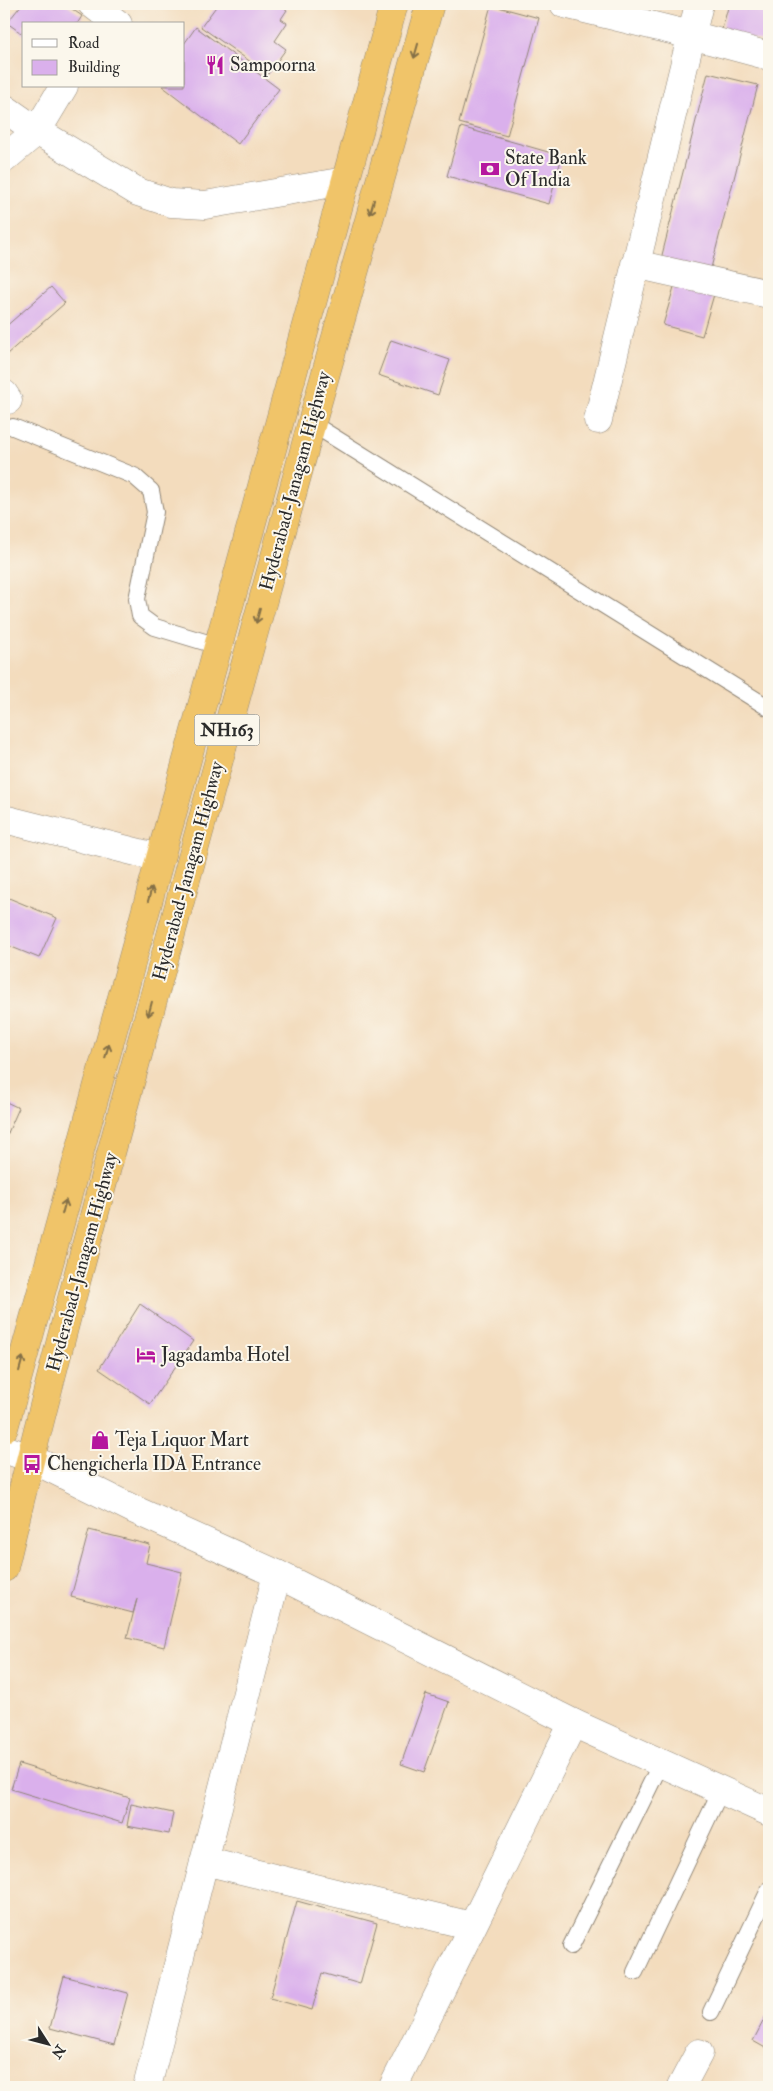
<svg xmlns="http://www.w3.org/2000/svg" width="773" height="2091" viewBox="0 0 773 2091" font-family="'IM FELL Double Pica',serif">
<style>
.building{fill:#dab0ec}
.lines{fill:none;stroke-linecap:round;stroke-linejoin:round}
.service-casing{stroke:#8f8474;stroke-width:18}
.minor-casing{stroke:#8f8474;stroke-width:29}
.tertiary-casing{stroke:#8f8474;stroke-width:29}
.trunk-casing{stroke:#8f8474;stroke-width:29}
.service{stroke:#fff;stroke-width:16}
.minor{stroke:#fff;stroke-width:28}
.tertiary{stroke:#fff;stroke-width:28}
.trunk{stroke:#f0c469;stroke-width:28}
.oneway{stroke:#847047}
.labels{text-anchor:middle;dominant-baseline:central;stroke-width:4;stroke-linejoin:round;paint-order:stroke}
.shield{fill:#fbf7ec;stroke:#696865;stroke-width:1}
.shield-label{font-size:18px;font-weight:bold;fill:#2b2b2b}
.poi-label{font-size:19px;fill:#2b2b2b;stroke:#fbf7ec;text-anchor:start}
.street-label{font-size:19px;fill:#2b2b2b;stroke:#fbf7ec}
</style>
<rect width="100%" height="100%" fill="#fbf7ec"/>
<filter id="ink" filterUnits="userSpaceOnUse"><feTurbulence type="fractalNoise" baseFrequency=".02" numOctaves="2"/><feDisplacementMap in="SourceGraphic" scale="10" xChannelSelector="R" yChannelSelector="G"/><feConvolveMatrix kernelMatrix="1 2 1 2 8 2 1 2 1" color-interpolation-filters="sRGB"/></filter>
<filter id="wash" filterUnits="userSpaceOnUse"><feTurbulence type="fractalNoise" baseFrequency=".0096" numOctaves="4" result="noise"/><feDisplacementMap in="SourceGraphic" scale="20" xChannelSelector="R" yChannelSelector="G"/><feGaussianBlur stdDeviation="1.12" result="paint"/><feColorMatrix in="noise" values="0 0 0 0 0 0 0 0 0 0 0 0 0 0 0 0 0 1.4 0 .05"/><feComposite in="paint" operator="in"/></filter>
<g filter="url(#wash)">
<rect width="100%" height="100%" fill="#f3dcbd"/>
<g id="blocks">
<path class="building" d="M22,4h43l17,12 -5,8h-53v11l-17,-12z
M218,4h60l9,6 -6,9 6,4 -12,18 11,8 -18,25 -67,-47z
M729,4h40v40l-47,-15z
M491,5l48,13 -32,118 -48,-13z
M196,27l83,62 -41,55 -76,-58h22v-42z
M708,73l50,12 -48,187 -49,-13z
M461,127l101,29 -13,48 -102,-28z
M676,280l39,11 -13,45 -39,-11z
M51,287l14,16 -58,51 -3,-4v-22z
M391,340l59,20 -12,35 -60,-20z
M4,896l53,22 -18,40 -35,-14z
M4,1101l15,7 -12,27 -3,-1z
M140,1304l53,37 -43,63 -51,-35z
M89,1530l61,15 -4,18 36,9 -18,75 -37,-9 10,-39 -4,14 -62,-16z
M426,1694l23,8 -25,70 -23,-8z
M19,1764l111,34 -8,25 -111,-34z
M131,1804l42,9 -4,21 -42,-8z
M297,1901l80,22 -17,61 -38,-11 -10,37 -42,-12z
M64,1976l64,17 -14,52 -64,-17z
M769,2010v40l-16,-9z"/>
</g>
</g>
<g filter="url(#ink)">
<use href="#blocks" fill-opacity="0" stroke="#8f8474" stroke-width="1"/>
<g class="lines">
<g class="service-casing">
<path id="service" d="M311,423l458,285
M13,427l121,49 17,15 4,21 -18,87 3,17 15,11 63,19
M571,1946l90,-183
M635,1972l86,-182
M711,2012l58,-122"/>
</g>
<g class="minor-casing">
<path id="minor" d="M92,4l26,20
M564,4l127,31 78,21
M4,108l33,23 101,61 33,11 34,2 140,-24
M4,159l33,-28 27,-45
M635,264l134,30
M4,394l4,6
M598,420l101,-416
M4,819l156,39
M204,1861l268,65
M147,2087l130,-513
M393,2087l180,-364
M681,2087l18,-34"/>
</g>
<g class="tertiary-casing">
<path id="tertiary" d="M4,1449l26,9 105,52 142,64 296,149 196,89"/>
</g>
<g class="trunk-casing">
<path id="trunk" d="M4,1428l390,-1424
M4,1568c53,-225 116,-447 177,-670 81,-298 164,-597 249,-894"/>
</g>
<use href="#service" class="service"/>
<use href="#minor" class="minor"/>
<use href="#tertiary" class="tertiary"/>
<use href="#trunk" class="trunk"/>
</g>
<defs><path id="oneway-shaft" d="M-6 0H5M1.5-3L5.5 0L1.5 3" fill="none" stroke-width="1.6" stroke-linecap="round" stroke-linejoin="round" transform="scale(1.25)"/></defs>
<g class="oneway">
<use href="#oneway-shaft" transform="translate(416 51) rotate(106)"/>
<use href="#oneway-shaft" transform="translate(372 207) rotate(106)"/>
<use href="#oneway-shaft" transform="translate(258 616) rotate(105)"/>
<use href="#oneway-shaft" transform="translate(150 894) rotate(-74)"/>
<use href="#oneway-shaft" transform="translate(150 1009) rotate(105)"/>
<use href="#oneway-shaft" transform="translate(107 1051) rotate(-75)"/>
<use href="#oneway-shaft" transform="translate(64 1207) rotate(-75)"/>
<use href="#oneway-shaft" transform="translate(21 1364) rotate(-75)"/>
</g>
</g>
<defs>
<g id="restaurant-bare" transform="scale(1.5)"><path d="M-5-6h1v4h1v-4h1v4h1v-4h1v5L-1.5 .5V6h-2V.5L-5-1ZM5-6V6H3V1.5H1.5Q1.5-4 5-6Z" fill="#b5179e" stroke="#fbf7ec" stroke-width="2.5" paint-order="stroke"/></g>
<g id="bank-bare" transform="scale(1.5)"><path d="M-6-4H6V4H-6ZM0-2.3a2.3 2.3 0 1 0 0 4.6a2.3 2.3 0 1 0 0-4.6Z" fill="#b5179e" stroke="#fbf7ec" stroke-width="2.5" paint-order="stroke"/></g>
<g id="hotel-bare" transform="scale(1.5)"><path d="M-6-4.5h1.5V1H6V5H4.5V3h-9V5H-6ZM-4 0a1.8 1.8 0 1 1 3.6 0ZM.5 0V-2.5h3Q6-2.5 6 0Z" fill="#b5179e" stroke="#fbf7ec" stroke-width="2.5" paint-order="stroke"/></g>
<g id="shop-bare" transform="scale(1.5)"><path d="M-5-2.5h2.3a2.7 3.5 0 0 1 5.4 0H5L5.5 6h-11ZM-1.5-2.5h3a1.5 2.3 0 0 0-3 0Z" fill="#b5179e" stroke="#fbf7ec" stroke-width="2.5" paint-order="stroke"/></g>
<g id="bus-bare" transform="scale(1.5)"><path d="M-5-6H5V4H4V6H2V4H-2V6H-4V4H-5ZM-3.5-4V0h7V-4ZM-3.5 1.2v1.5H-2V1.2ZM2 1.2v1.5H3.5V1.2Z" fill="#b5179e" stroke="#fbf7ec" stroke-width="2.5" paint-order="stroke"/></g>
</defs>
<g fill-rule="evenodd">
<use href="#restaurant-bare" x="215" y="65"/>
<use href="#bank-bare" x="490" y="169"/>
<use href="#hotel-bare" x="146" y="1355"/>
<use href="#shop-bare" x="100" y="1440"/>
<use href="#bus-bare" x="32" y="1464"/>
</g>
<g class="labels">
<rect class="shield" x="194.5" y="714.5" width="65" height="31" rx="4"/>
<g class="shield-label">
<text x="227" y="730">NH163</text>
</g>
<g class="poi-label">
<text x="230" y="65">Sampoorna</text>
<text x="505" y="158">State Bank<tspan x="505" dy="22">Of India</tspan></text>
<text x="161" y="1355">Jagadamba Hotel</text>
<text x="115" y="1440">Teja Liquor Mart</text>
<text x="47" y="1464">Chengicherla IDA Entrance</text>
</g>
<g class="street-label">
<text transform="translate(295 481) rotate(-75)">Hyderabad-Janagam Highway</text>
<text transform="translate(188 871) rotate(-75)">Hyderabad-Janagam Highway</text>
<text transform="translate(82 1262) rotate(-75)">Hyderabad-Janagam Highway</text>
</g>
</g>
<rect width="773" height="2091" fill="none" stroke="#fbf7ec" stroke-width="20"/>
<rect x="22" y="22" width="162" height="65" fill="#fbf7ec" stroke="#a8a59f"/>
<rect x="32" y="39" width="25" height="8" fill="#ffffff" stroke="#a8a59f"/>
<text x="68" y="48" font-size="15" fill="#2b2b2b">Road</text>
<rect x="32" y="60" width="25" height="15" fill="#dab0ec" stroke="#a8a59f"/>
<text x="68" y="72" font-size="15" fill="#2b2b2b">Building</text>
<g transform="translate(48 2044) rotate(126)" stroke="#fbf7ec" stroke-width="4" paint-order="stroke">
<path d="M0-4L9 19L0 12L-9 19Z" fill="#2b2b2b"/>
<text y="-8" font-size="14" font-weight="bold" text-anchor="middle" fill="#2b2b2b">N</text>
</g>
</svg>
